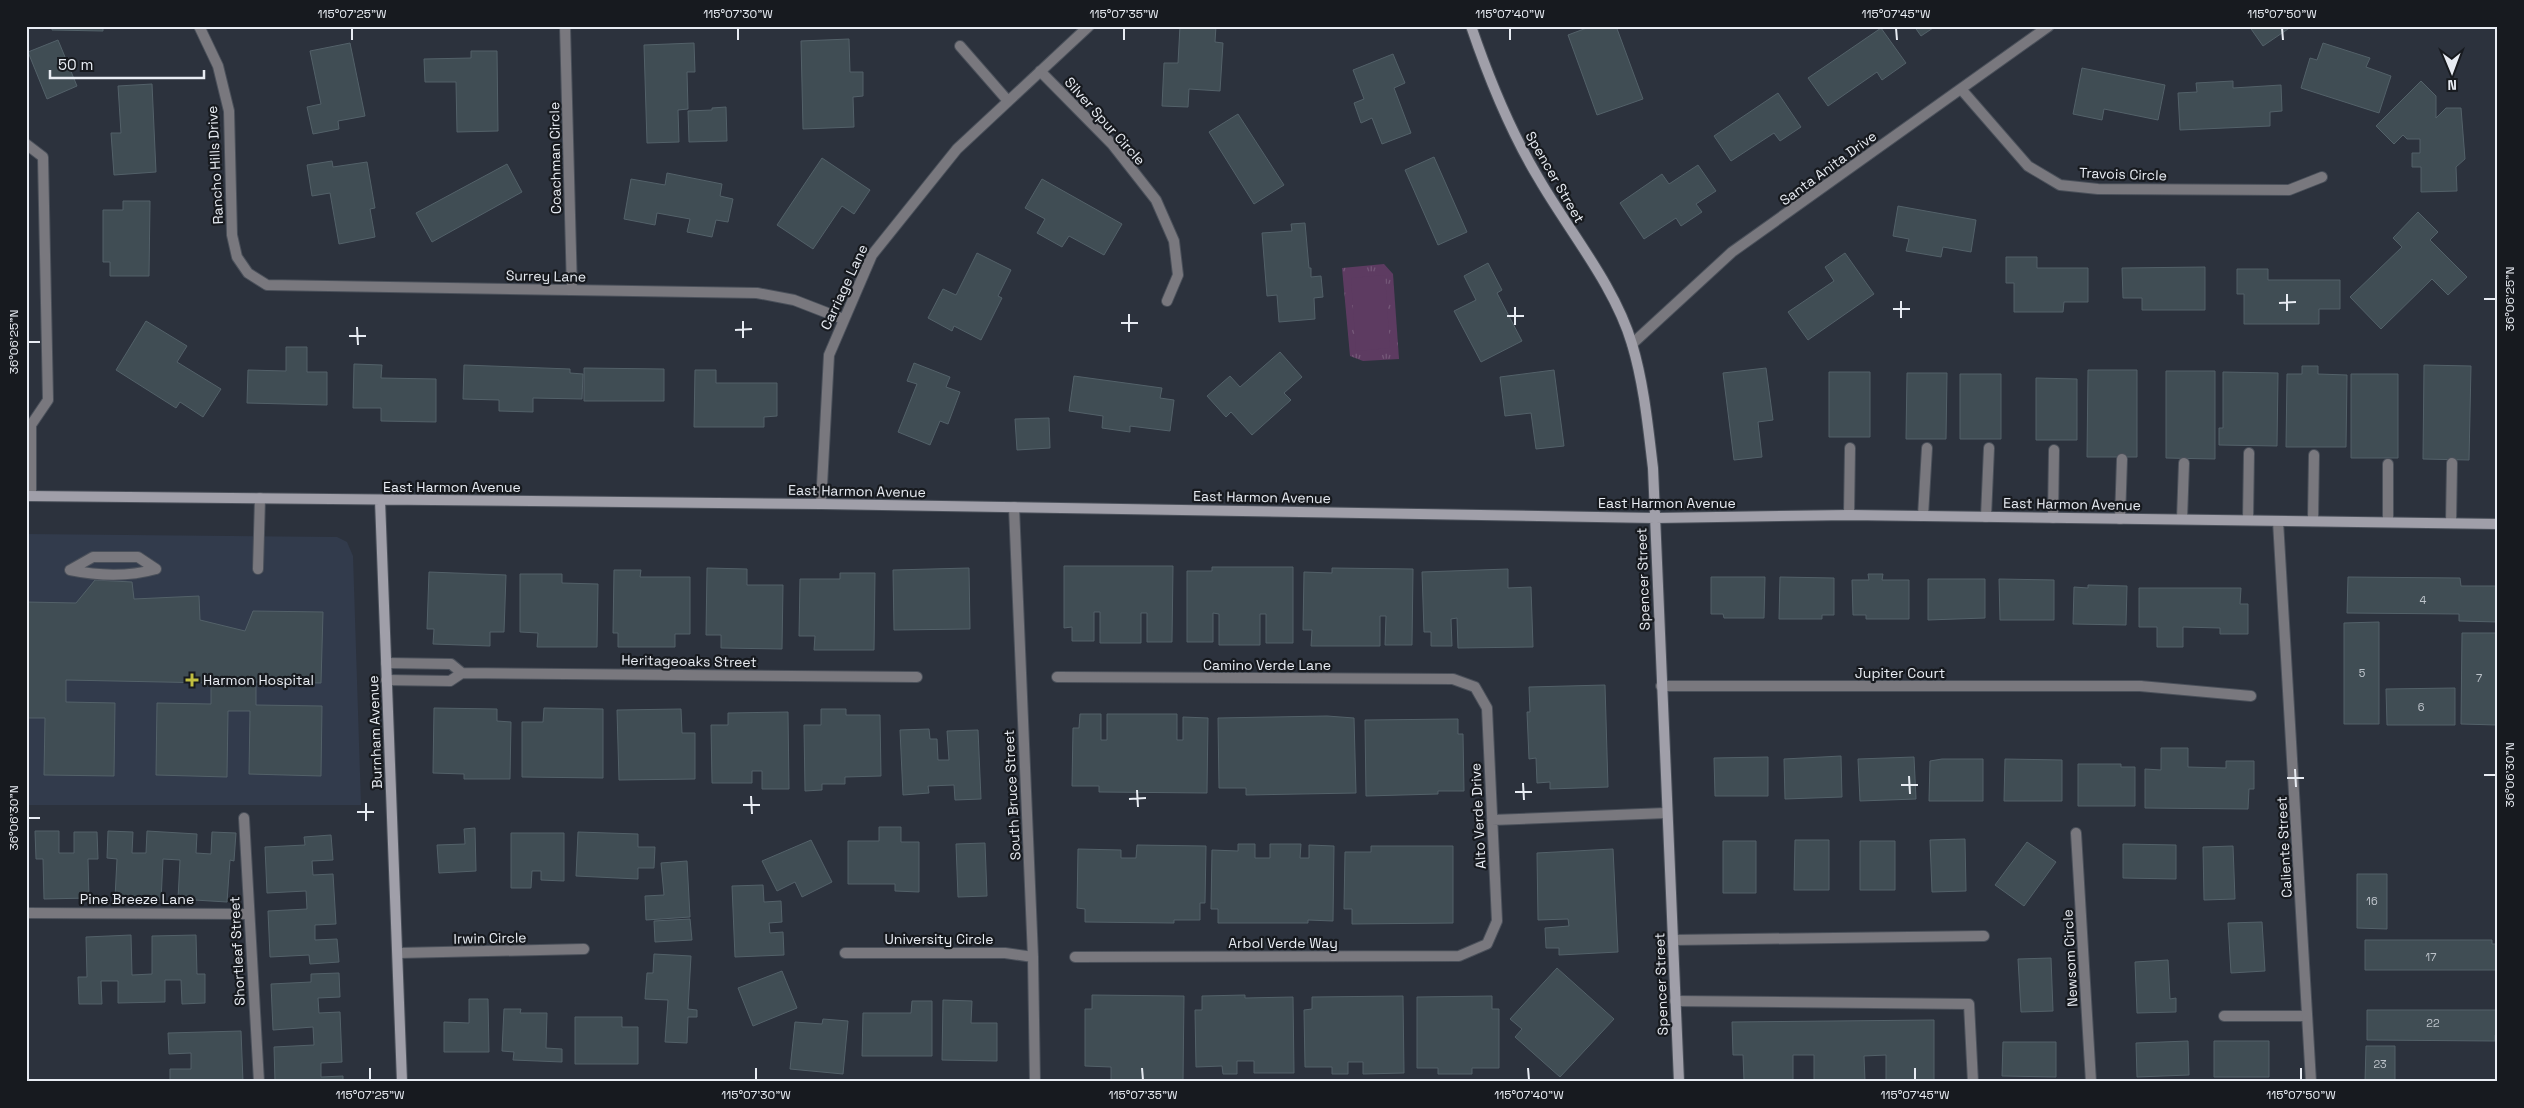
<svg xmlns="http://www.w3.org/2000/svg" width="2524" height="1108" viewBox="0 0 2524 1108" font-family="'Space Grotesk',sans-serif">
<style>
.built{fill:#323b4c}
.park{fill:url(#park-tufts)}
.pitch{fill:#5d3b61}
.building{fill:#404d54;stroke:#536169}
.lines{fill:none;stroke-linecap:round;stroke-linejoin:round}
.lane-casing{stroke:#4a505a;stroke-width:12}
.street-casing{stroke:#4a505a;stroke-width:12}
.secondary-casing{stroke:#4a505a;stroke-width:12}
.lane{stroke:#79787e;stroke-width:10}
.street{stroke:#79787e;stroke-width:10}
.secondary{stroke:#a09fa9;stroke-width:10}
.ticks{fill:none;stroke:#e8ecf3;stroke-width:2}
.poi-dot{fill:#c1be40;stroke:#171a1f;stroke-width:2}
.labels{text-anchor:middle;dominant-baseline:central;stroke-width:4.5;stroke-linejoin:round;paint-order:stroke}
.number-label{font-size:11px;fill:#bec4cb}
.street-label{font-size:14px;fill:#e8ecf3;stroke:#171a1f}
.poi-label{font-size:14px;fill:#e8ecf3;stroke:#171a1f;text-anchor:start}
.neatline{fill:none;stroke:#e8ecf3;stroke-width:2}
.ticks-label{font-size:12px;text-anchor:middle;fill:#e8ecf3}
</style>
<defs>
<pattern id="park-tufts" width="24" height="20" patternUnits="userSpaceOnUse" patternTransform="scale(1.25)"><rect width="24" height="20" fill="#5d3b61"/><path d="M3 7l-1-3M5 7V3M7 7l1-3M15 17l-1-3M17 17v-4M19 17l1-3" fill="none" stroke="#745878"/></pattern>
</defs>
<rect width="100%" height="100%" fill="#2c323d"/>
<path class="built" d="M26,534l311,3 10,5 6,14 8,249h-335z"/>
<path class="park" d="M1384,264l9,10 6,85 -36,2 -13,-5 -8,-88z"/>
<path class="pitch" d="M1385,275l5,73 -34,3 -5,-73z"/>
<path class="building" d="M52,26h51v5l-51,-1z
M1180,26h36l-1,16 8,1 -3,48 -31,-2 -1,18 -26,-1 2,-43h14z
M1592,26h24l27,73 -46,16 -29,-80z
M1914,26h22l-15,10z
M2249,26h42v1l-28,19z
M1881,28l25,35 -24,17 -5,-8 -49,34 -20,-28z
M849,39l1,33h13v24l-10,1 1,30 -51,2 -2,-88z
M58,40l19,46 -30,13 -19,-47z
M350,43l15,73 -27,5 1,8 -26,5 -6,-27 14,-3 -11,-53z
M694,43l1,29h-8l1,37 -10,1 1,32 -32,1 -3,-98z
M2323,43l47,15 -4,9 25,9 -12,37 -78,-25 9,-30 7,2z
M471,51h26l1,80 -41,1 -1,-50h-31l-1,-23 47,-1z
M1393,54l12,29 -11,5 17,45 -29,11 -10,-26 -11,5 -7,-20 10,-4 -11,-29z
M2082,68l83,17 -7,35 -54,-11 -2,11 -29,-6z
M2233,81v7l48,-3 1,26 -12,1v14l-90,4 -2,-37 19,-1 -1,-9z
M2421,81l15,15v22l10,-10h15l4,51 -9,8 1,24 -36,1v-25h-9v-14h8v-14h-13l-4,-4 -9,9 -18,-18z
M152,84l4,88 -42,3 -3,-42h10l-3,-47z
M1778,93l23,34 -21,14 -6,-8 -43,28 -17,-25z
M726,107l1,34 -38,1 -1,-31 24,-1v-2z
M1238,114l46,71 -30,19 -45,-72z
M1434,157l33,75 -29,13 -33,-75z
M822,158l48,32 -16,24 -12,-8 -29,43 -36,-24z
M332,161l1,6 34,-5 8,46 -5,1 5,28 -36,7 -9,-51 -18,3 -5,-31z
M507,164l15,28 -90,50 -16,-29z
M1698,165l18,26 -20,13 6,8 -21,14 -5,-8 -32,21 -24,-36 42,-29 7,10z
M667,173l55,11 -2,12 13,3 -5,23 -12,-2 -4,17 -25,-5 3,-13 -33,-6 -2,12 -31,-6 7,-40 34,6z
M1042,179l80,45 -18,31 -35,-19 -7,11 -25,-14 8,-14 -20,-11z
M123,201h27l-1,75h-39v-14h-7v-52h20z
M1898,206l78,14 -5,32 -28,-5 -2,10 -35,-6 3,-12 -16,-3z
M2418,212l20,20 -8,8 37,37 -19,18 -16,-16 -51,50 -31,-32 52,-50 -9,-9z
M1305,223l4,45h2v9l10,-1 2,21 -9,1 1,21 -36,3 -2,-27 -10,1 -5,-63 30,-2 -1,-7z
M977,253l34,17 -13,26 4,2 -21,42 -27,-14 -2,5 -24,-13 15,-29 13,6z
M1845,253l29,41 -66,46 -20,-28 46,-31 -9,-14z
M2006,257h31v11h51v34h-24l-1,10h-49v-29h-8z
M1488,263l14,27 -5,3 25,48 -41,21 -27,-51 22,-11 -12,-24z
M2205,267v43h-63v-12h-19l-1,-30z
M2237,269h31v11h72v29h-21v15h-75v-30h-7z
M146,321l41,25 -10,16 44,27 -18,28 -23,-15 -4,6 -60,-38z
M286,347h21v25h20v33l-80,-2 1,-33 38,1z
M1280,352l22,25 -18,16 7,7 -39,35 -21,-23 -5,5 -19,-21 23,-20 10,11z
M914,363l36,14 -4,10 14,5 -12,32 -8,-3 -10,24 -32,-13 19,-48 -10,-3z
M354,364l28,1 -1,13 55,1v43l-55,-1v-13h-28z
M464,365l106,4v4l13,1 -1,25 -49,-1v14l-34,-1v-11l-36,-1z
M2424,365l47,1 -2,94 -46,-1z
M2302,366h16v8l29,1 -1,72h-60l1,-73h15z
M584,368l80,1v32h-80z
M1766,368l7,52 -15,2 4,35 -28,3 -11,-87z
M695,370h21v13h61v33l-13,1v10h-70z
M1554,370l10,76 -28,3 -5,-36 -26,3 -5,-39z
M2088,370h49v87h-50z
M2166,371h49v88l-49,-1z
M1829,372h41v65h-41z
M2223,372l55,1 -1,73 -58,-1v-17h4z
M1907,373h40l-1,66h-40z
M1960,374h41v65h-41z
M2351,374h47v84h-47z
M2497,375h1v85h-2z
M1074,376l88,12 -2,10 14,2 -4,31 -40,-5v6l-28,-4 1,-12 -34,-5z
M2036,378l41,1v61h-41z
M1049,418l1,30 -33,2 -2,-31z
M1064,566h109l-1,76h-25v-29h-6v30h-41v-31h-6v29h-22v-14l-8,1z
M1212,567h81v76h-27v-29h-6v31h-41v-31l-6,-1v29h-26v-71h25z
M707,568l40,1v16h36l-1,64 -61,-1v-13h-15z
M969,568l1,61 -76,1 -1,-60z
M1332,568l81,1 -1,76h-27l1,-29h-6v30h-69l1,-16h-9l1,-58 28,1z
M1508,569v19l23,-1 2,60 -75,1 -1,-30 -6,1 1,27h-21v-14h-7l-2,-60z
M614,570h27l-1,7h50v57h-15v13h-57v-14h-5z
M429,572l77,3 -2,57h-14v14l-57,-2 1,-15h-7z
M840,573h35l-1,77h-60l1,-14h-16l1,-57h40z
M520,574h42v9l36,1 -1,63h-60l1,-14 -18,-1z
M1868,574h15l-1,6h27v39h-43v-4h-13l-1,-35h17z
M1711,577h54l-1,41h-40l-1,-4h-12z
M1780,577l54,1v37h-12v4h-43z
M2348,577l112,1 1,8h37v36l-39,-1v-7l-112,-1z
M1928,579h57v39l-57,2z
M1999,579l55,1v40h-54z
M95,580l37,2 2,17 65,-3 1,24 45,11 8,-20 70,1 -2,71 -65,-1v23l66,1 -1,70 -72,-2 1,-63h-22l-1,66 -71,-2 1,-72 54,1v-21l-145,-3v22l49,1 -1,73 -70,-1 1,-57h-19v-116l50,1z
M2088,585l39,1 -1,39 -53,-1 1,-37 14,1z
M2139,588h102l-1,16h8v30h-28v-6l-37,-1v20h-26v-20h-18z
M2379,622v102h-35v-101z
M2462,633h35v92l-36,-1z
M1605,685l3,102 -58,2v-7l-13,1 -1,-25 -7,1 -2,-47h3l-1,-25z
M2455,688v37h-68l-1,-36z
M434,708l63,1v12l14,1 -1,57h-46v-5l-31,-1z
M544,708l59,1v69l-81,-1v-55h21z
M681,709l1,24h13v46l-76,1 -2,-70z
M821,709h25v6h34l1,61 -36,1v7h-23v6l-17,1 -1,-66h17z
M788,712l1,77h-27v-18h-10v12h-40l-1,-58h17v-12z
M1080,714h21v26h6v-26h70v26h6v-23l25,1 -1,75 -108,-1v-6h-27l1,-58h6z
M1327,716l27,2 2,75 -110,2v-7h-27l-1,-70z
M1458,719v15h5l1,57h-26v3l-72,2 -1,-76z
M929,729l1,10h7l1,21h11l-2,-29 31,-1 3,69 -26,1 -1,-15 -26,1 1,7 -26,2 -3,-65z
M2161,748h27v19l38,1v-7h28v28h-5l-1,20 -103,-1v-39l16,1z
M1841,756l1,41 -57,2 -1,-40z
M1768,757v39h-53l-1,-38z
M1914,757l2,42 -56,2 -2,-42z
M1942,759h41v42h-54l1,-40z
M2005,759l57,1v41h-58z
M2078,764h43v3h14v39h-57z
M879,827h22v15h18v50l-24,-1v-7h-47v-43h31z
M475,828l1,43 -37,2 -2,-28 28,-1 -1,-15z
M35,831h24v22h15v-21h23l1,27h-10l1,39 -45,1 -1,-40h-7z
M108,831l25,1 -1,21h14l1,-22 50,3 -1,19 15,1 1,-22 24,1 -2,28 -4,-1 -3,42 -49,-3 2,-39 -17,-1 -2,42 -46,-3 2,-39 -10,-1z
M578,832l60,2v13h17l-1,21h-16v11l-62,-3z
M511,833h53v48l-23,-1v-9h-9l-1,17h-20z
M331,835l2,25 -21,1 1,14 20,-1 3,50 -21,1v15l22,-1 2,23 -29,2 -1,-9 -39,2 -2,-46 39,-2 -1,-18 -39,2 -2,-46 40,-2 -1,-8z
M1965,839l1,52 -34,1 -2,-52z
M811,840l21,42 -30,15 -7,-15 -18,9 -15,-30z
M1795,840h34v50h-35z
M1723,841h33v52h-33z
M1860,841h35v49h-35z
M2027,842l29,20 -32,44 -29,-21z
M985,843l2,53 -29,1 -2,-53z
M1238,844h17v14h15v-14h31l-1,14h9v-13l25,1 -1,75 -25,-1v3h-90v-14h-7l1,-59 26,1z
M2123,844l53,1v34l-53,-1z
M1137,845l69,1 -1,57h-5v17h-26v3l-89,-1v-13l-8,-1 1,-59 43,1v8h15z
M1371,846h82v77l-101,1v-15h-8l1,-57h26z
M2233,846l2,53 -31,1 -1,-53z
M1613,849l5,103 -59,3v-7h-13l-1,-20 24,-2 -1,-7 -30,1 -1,-67z
M687,861l3,56 -44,3 -1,-24 19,-1 -3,-32z
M2357,874h30v55l-30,-1z
M763,885l1,17 17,-1 1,21 -13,1 1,10 13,-1 1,23 -49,2 -3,-71z
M690,919l2,21 -37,2 -1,-21z
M2262,922l3,49 -34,2 -3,-50z
M131,935l1,40 20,-1v-38l44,-1 1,39h8v29l-23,1 -1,-24h-16v22l-47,1v-22h-17l1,23h-23l-1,-27h9l-1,-40z
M2365,940h127v4h6v26h-133z
M654,954l37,2 -3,53 9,1v7h-9l-1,26 -22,-1 3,-42 -23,-1 2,-26h6z
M2051,958l2,53 -32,1 -3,-53z
M2168,960l2,39 6,-1v14l-39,1 -2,-51z
M1557,968l57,51 -54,58 -45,-40 7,-8 -12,-10z
M782,971l15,37 -44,18 -15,-38z
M339,973l1,24 -22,1 1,15 21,-1 2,50 -21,1v14l22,-1v6h-68l-1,-35 40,-2 -1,-18 -40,3 -2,-46 40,-2v-8z
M1092,995l92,1 -1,86h-72v-15l-26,-1v-57h7z
M1245,995v3l48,-1 1,76h-40v-12h-17v13h-14l-1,-8 -26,1 -1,-57h7v-14z
M1403,996l1,77 -41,1v-12h-15v12h-16v-7h-27l-1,-57 8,-1v-12z
M1492,996v13h7v59h-27v6h-34v-6h-21v-71z
M469,999h19l1,53h-45v-30l25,1z
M943,1000l29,1 -1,22h26v38l-55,-1z
M912,1001h20v55h-70l1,-43h48z
M504,1009h17l-1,4h27l-1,35 16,1v13l-49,-2 1,-8 -12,-1z
M2367,1010h131v25h-3v6l-128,-1z
M575,1017h47v10h16v37h-63z
M823,1019l25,2 -5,53 -53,-5 5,-47 27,2z
M1934,1020v62h-48v-27l-22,1 1,25 -51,1v-27h-21v25l-49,1 -1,-26h-10l-1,-33z
M241,1031l2,51h-73v-13h21v-16l-22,1 -1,-21z
M2188,1041l1,34 -52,2 -1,-34z
M2214,1041h55v36h-55z
M2003,1042h53v35l-54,-1z
M2366,1046h29v36h-30z"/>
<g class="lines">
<g class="lane-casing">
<path id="lane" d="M26,144l17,13 5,243 -17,25v71
M2388,464v58
M1849,515l1,-67
M1923,516l4,-68
M1986,517l3,-69
M2053,518l1,-68
M2120,519l2,-60
M2182,519l2,-56
M2248,520l1,-67
M2313,521l1,-66
M2451,523l1,-60
M258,569l2,-71
M70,570l23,-13h45l18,12
M70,570c29,6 58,7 86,-1
M2140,686l111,10
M1673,940l311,-4
M1675,1001l294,3 4,78
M2224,1016h83"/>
</g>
<g class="street-casing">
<path id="street" d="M199,26l19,40 11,45 3,124 5,22 11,16 19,12 490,8 37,7 49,19
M565,26l7,264
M960,46l48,55
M1040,71l72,73 44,56 18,41 4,34 -11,26
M1961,89l67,77 32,19 38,4 191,1 33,-13
M1632,344l100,-92 317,-226
M821,504l8,-149 43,-100 85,-106 132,-123
M1014,507l19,450 2,125
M2278,521l33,561
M386,663l65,1 11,9
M1057,677l396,2 22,8 12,21 10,213 -10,23 -28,12 -384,1
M386,680l64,1 12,-8 455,4
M1661,686h479
M244,818l15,264
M1492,820l174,-7
M2076,833l15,249
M26,913l222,1
M398,953l186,-4
M845,953h160l28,4"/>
</g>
<g class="secondary-casing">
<path id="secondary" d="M1471,26c18,53 39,105 68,153 30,52 76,107 93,165 12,40 16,83 21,124l26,614
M26,496l795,8 834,14 194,-3 649,9
M380,500l22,582"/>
</g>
<use href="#lane" class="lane"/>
<use href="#street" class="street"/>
<use href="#secondary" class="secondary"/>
</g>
<path class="ticks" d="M352,28v12M738,28v12M1124,28v12M1510,28v12M1896,28l1,12M2282,28l1,12M2287,294v17M2484,299h12M1901,301v17M2279,303l17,-1M1515,307v18M1893,309h17M1129,314v18M1507,316h17M743,321v17M1121,323h17M357,327l1,18M735,330l17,-1M349,336h17M28,342h12M2295,769l1,18M2484,775h12M1909,776l1,18M2287,778h17M1523,783l1,17M1901,785h17M1137,790l1,17M1515,792h17M751,796l1,18M1129,799l17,-1M366,803v18M743,805h17M357,812h17M28,818h12M370,1068v12M756,1068v12M1142,1068l1,12M1528,1068l1,12M1915,1068v12M2301,1068v12"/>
<path class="poi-dot" d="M189.5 672.5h5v5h5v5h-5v5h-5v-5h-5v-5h5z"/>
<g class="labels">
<g class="number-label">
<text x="2423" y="600">4</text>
<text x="2362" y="673">5</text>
<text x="2479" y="678">7</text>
<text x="2421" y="707">6</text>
<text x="2372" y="901">16</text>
<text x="2431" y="957">17</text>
<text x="2433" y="1023">22</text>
<text x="2380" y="1064">23</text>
</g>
<g class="street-label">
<text transform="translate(1105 121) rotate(48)">Silver Spur Circle</text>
<text transform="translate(555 158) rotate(-91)">Coachman Circle</text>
<text transform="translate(215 165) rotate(-93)">Rancho Hills Drive</text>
<text transform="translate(1828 168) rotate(-36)">Santa Anita Drive</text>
<text transform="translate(2123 174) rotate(2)">Travois Circle</text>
<text transform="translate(1555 177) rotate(60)">Spencer Street</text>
<text transform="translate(546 276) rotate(1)">Surrey Lane</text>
<text transform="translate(844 287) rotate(-65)">Carriage Lane</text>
<text x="452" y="487">East Harmon Avenue</text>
<text transform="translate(857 491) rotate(1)">East Harmon Avenue</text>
<text transform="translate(1262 497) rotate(1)">East Harmon Avenue</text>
<text x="1667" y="503">East Harmon Avenue</text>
<text transform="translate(2072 504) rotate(1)">East Harmon Avenue</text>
<text transform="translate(1643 579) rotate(-92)">Spencer Street</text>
<text transform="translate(689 661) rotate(1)">Heritageoaks Street</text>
<text x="1267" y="665">Camino Verde Lane</text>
<text x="1900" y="673">Jupiter Court</text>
<text transform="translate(375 732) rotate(-92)">Burnham Avenue</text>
<text transform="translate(1012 795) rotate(-93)">South Bruce Street</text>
<text transform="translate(1478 816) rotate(-93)">Alto Verde Drive</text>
<text transform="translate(2284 847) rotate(-93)">Caliente Street</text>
<text x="137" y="899">Pine Breeze Lane</text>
<text transform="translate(490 938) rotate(-1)">Irwin Circle</text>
<text x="939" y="939">University Circle</text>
<text x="1283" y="943">Arbol Verde Way</text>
<text transform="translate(237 951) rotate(-93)">Shortleaf Street</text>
<text transform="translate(2070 958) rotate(-93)">Newsom Circle</text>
<text transform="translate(1661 984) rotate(-92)">Spencer Street</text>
</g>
<g class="poi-label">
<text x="203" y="680">Harmon Hospital</text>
</g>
</g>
<rect width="2524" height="1108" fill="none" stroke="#171a1f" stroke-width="55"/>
<g transform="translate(2452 72) rotate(179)" stroke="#171a1f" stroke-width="4" paint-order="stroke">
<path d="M0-4L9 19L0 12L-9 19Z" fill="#e8ecf3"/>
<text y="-8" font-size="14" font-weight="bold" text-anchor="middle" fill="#e8ecf3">N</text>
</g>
<path d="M50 70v8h154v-8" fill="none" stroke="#e8ecf3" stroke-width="2.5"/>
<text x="58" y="70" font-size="15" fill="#e8ecf3" stroke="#171a1f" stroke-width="4" paint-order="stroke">50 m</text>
<rect x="28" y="28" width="2468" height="1052" class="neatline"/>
<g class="ticks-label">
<text x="352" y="18">115°07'25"W</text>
<text x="738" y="18">115°07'30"W</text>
<text x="1124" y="18">115°07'35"W</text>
<text x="1510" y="18">115°07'40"W</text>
<text x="1896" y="18">115°07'45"W</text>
<text x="2282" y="18">115°07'50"W</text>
<text transform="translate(2510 299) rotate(-90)" y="4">36°06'25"N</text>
<text transform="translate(14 342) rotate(-90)" y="4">36°06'25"N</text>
<text transform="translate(2510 775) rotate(-90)" y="4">36°06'30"N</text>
<text transform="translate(14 818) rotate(-90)" y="4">36°06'30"N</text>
<text x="370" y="1099">115°07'25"W</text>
<text x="756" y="1099">115°07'30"W</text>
<text x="1143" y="1099">115°07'35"W</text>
<text x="1529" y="1099">115°07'40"W</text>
<text x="1915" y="1099">115°07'45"W</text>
<text x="2301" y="1099">115°07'50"W</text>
</g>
</svg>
